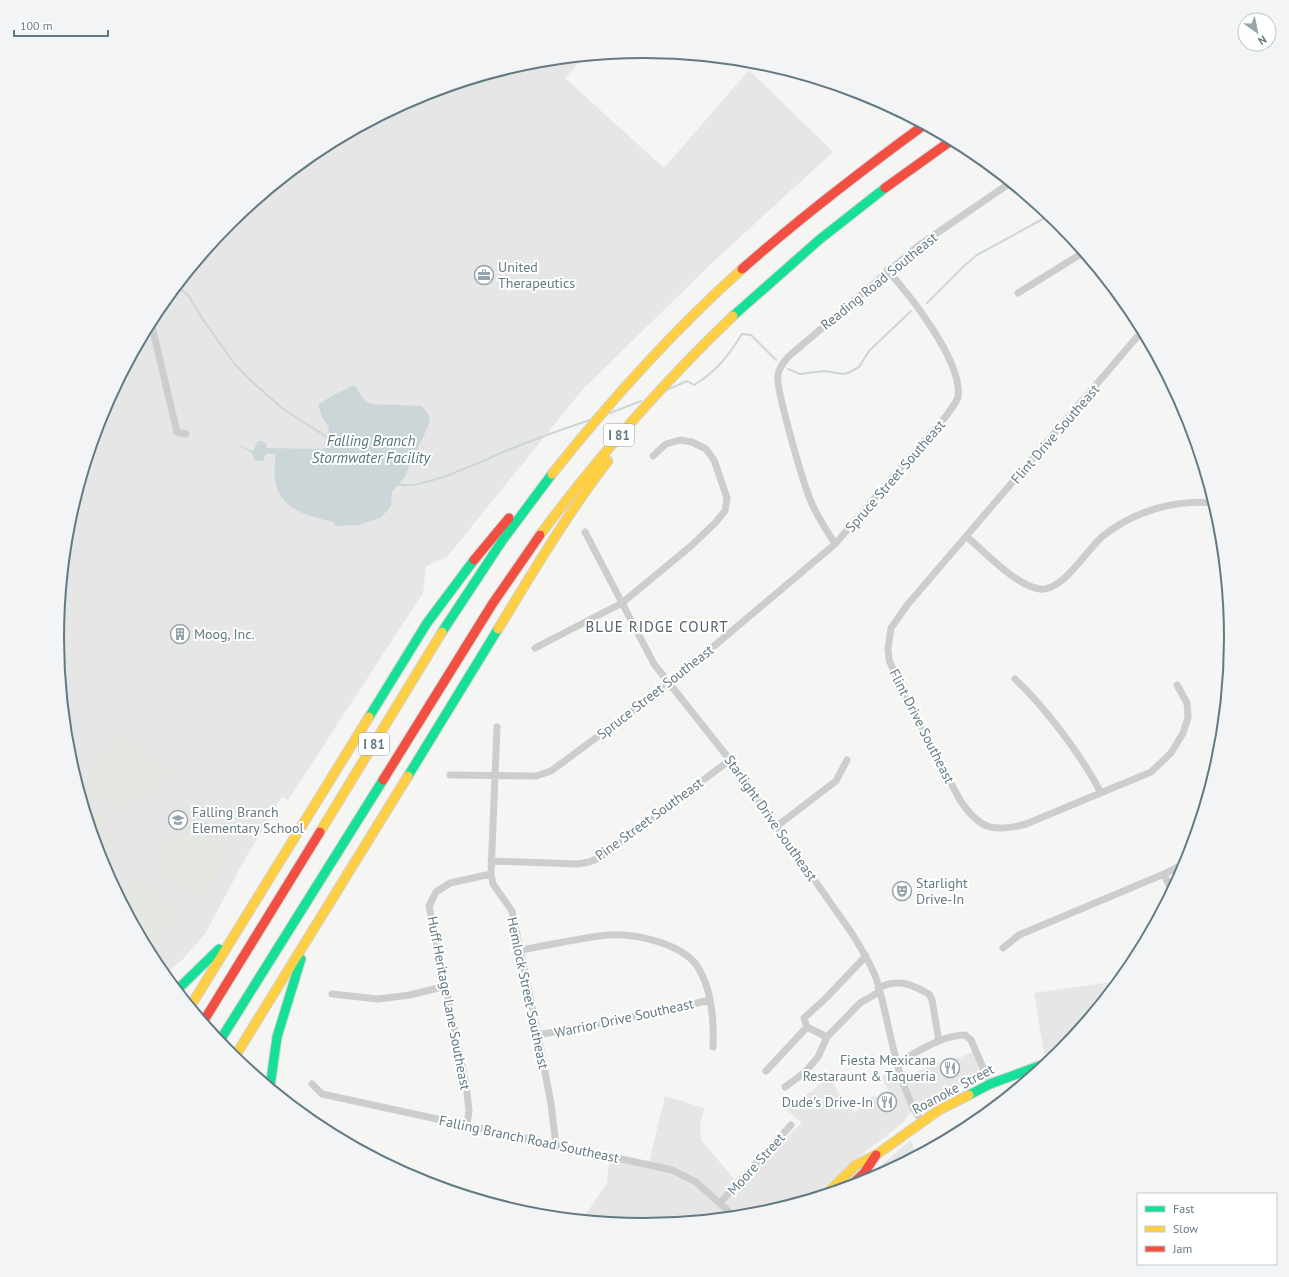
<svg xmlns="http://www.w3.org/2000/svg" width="1289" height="1277" viewBox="0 0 1289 1277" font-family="'PT Sans',sans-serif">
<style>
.built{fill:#e5e6e5}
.green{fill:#e5e8e1}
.water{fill:#ccd6d8}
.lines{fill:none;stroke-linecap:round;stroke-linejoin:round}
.stream{stroke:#ccd6d8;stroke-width:2}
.fast-casing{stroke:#d2d3d2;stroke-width:11}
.slow-casing{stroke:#d2d3d2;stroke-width:11}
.jam-casing{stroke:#d2d3d2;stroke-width:11}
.street{stroke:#cccece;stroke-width:7}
.fast{stroke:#16e098;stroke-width:9}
.slow{stroke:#ffcf43;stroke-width:9}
.jam{stroke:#f24e42;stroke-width:9}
.labels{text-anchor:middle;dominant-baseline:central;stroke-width:4;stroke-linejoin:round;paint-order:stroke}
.shield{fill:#fff;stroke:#92a2aa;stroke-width:1}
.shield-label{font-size:13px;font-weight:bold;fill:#637a85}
.poi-label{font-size:14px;fill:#637a85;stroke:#fff;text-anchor:start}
.street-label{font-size:14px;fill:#637a85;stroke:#fff}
.water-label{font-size:15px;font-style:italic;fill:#59767b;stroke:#fff}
.neighbourhood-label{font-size:15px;letter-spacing:1px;fill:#51616a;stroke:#fff}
.rim{fill:none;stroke:#637a85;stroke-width:2}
</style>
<rect width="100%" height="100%" fill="#f5f5f3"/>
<path class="built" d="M584,57l-19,21 99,90 85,-98 84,82 -120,110 -130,127 -136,168 -21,9 -3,27 -135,207 -6,-3 -41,69 -36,68 -22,25 -19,16 -8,-10 -54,-102 -34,-110 -11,-119 8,-2 -6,-12 9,-96 34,-111 54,-101 73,-89 89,-73 102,-54 110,-34z
M1119,982l-55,66 -20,6 -10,-61 70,-10z
M973,1052l9,22 -29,14 -46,28 -3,6 -39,30 -55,47 -51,16 -115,11 -62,-6 25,-37 2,-23 39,7 17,-71 39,12 -4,17 1,15 39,46 39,-42 23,-21 -16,-14 43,-31 24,35 17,-11 -2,-3 6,-3 1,2 13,-8 -7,-13 16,-8 3,10 49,-21h10z
M911,1140l5,16 -47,25 -12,4z"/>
<path class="green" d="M115,737h2l55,32c-10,15 -29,38 -50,37 -12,0 -29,-10 -40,-16l5,-12z
M103,812l1,13 -3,4 -9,2 -5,-15z
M196,835c15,0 24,5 36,13l-27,46 -2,1 -49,-28c5,-26 18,-30 42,-32z
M108,837l5,25 -11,2 -7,-24z
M132,877l48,34 -29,41 -3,-2 -29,-54z"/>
<path class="water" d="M351,386h4l10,15 7,3 50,2 8,11 -1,7 -24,52 -13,16 -1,14 -7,8 -4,4 -22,7 -22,1 -2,-4c-42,-9 -66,-20 -58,-68h-10l-3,7h-8l-3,-8 -16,-9 17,7 5,-10h4l4,2 1,5 57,1 3,-6 2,-15 -7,-11 -4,-12 12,-8z"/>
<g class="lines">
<path class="stream" d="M177,286l11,9 16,26 30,42 14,15 35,31 47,30
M927,303l38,-38 12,-10 73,-40
M788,369l12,5 24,-3 19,3 5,-1 11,-6 10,-16 42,-40
M667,390l20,-9 7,4c22,-13 35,-30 48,-51l9,1 25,25
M610,413l31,-12
M396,484c24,8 87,-24 112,-34 27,-11 55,-21 82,-30"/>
<g class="fast-casing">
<path id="fast" d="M733,316l86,-76 66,-52
M442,632l60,-91 50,-67
M369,717l58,-94 47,-63
M408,776l90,-147
M177,990l42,-41
M219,1042l164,-262
M270,1087l7,-50 24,-78
M969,1095l21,-11 60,-22"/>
</g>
<g class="slow-casing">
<path id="slow" d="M552,474c58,-73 121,-143 190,-205
M540,535c58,-78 122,-151 193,-219
M498,629c35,-57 69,-115 110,-168
M320,832l122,-200
M190,1007l179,-290
M234,1058l174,-282
M825,1195l31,-30 20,-10 63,-45 30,-15"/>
</g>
<g class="jam-casing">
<path id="jam" d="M885,188l67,-48
M742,269c58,-51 119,-98 182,-144
M474,560l35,-42
M383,780l110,-177 47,-68
M203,1022l117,-190
M848,1188l16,-15 12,-18"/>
</g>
<path class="street" d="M1018,293l66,-41
M151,322l26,110 9,2
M1143,330l-235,274 -17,24 -3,21 1,11 20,45 51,95c19,29 33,33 66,24l125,-52 20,-19 12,-20 5,-15 -1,-15 -10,-18
M585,532l69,132 76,96 121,172c9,15 19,30 25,46 15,47 18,101 45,143
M966,536c19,16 50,50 74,53 23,3 46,-39 63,-53 31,-25 73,-37 111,-33
M835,544c-9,-15 -19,-29 -25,-45 -7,-17 -35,-112 -32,-124 1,-8 6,-13 10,-18l130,-111 92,-63
M535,648l87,-45 69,-57 24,-23 10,-12 2,-13 -13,-38 -8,-11 -14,-7 -12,-2 -14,4 -13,12
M1015,679c30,28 67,77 86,114
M497,727l-6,147 2,10 19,27 26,124 13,69 5,41
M450,775l86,1 15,-5 118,-87 166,-140 112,-129c3,-5 10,-13 11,-18 5,-35 -48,-102 -71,-127
M777,826l59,-45 11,-21
M491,861l87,3 11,-2 12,-5 129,-97
M1164,874l8,18
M1003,948l16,-13 145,-61 24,-12
M521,950c29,-5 58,-12 87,-15 28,-2 77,9 91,34 13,22 15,53 14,78
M878,988c20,-10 33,-4 51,6l3,6 7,41
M332,994l46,5 32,-4 36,-9
M807,1027l20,10
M538,1035l136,-26 35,-9
M898,1062c20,-10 44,-27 67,-27l6,5 19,44
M766,1071l41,-44 -3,-9 21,-19 41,-43
M312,1084l10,10 350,76 24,12 39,35
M785,1087l20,-15 13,-15 9,-20 33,-34 19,-11
M467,1126l2,-16 -3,-25 -37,-179 7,-14 14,-9 41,-9
M720,1203l71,-78"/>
<use href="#fast" class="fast"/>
<use href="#slow" class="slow"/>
<use href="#jam" class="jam"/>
</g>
<defs>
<g id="office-ring" transform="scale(1)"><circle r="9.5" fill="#fff" stroke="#96a5ac" stroke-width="1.5"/><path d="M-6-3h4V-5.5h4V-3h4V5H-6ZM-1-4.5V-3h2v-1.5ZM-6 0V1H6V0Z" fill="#96a5ac"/></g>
<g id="building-ring" transform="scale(1)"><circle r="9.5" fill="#fff" stroke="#96a5ac" stroke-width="1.5"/><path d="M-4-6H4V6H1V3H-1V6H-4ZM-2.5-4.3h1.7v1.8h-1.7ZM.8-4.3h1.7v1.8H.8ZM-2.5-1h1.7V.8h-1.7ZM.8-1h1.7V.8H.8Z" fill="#96a5ac"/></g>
<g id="school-ring" transform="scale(1)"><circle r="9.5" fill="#fff" stroke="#96a5ac" stroke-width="1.5"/><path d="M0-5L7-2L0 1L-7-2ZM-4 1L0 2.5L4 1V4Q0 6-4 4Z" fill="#96a5ac"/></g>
<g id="theatre-ring" transform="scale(1)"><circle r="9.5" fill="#fff" stroke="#96a5ac" stroke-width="1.5"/><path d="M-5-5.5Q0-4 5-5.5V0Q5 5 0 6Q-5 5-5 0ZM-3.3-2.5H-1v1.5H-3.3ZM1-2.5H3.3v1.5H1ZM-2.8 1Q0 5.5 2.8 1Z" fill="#96a5ac"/></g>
<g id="restaurant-ring" transform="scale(1)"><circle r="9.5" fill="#fff" stroke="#96a5ac" stroke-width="1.5"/><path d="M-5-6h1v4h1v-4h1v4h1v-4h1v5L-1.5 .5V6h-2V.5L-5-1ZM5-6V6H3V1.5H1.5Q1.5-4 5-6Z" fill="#96a5ac"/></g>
</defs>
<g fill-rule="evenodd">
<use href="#office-ring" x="484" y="275"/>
<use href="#building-ring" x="180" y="634"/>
<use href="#school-ring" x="178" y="820"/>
<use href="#theatre-ring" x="902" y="891"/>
<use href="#restaurant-ring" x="950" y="1068"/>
<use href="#restaurant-ring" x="887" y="1102"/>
</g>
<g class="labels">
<g class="shield">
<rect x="604" y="424" width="30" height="22" rx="3"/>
<rect x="359" y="733" width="30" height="22" rx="3"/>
</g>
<g class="shield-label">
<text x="619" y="435">I 81</text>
<text x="374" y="744">I 81</text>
</g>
<g class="poi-label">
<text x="498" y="267">United<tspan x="498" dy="16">Therapeutics</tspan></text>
<text x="194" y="634">Moog, Inc.</text>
<text x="192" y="812">Falling Branch<tspan x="192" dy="16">Elementary School</tspan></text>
<text x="916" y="883">Starlight<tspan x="916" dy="16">Drive-In</tspan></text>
<text x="936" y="1060" text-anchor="end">Fiesta Mexicana<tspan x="936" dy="16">Restaraunt &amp; Taqueria</tspan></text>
<text x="873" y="1102" text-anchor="end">Dude's Drive-In</text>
</g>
<g class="street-label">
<text transform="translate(879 281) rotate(-39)">Reading Road Southeast</text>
<text transform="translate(1055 434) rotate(-49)">Flint Drive Southeast</text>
<text transform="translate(895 476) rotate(-49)">Spruce Street Southeast</text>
<text transform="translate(655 692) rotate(-38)">Spruce Street Southeast</text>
<text transform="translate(922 726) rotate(63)">Flint Drive Southeast</text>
<text transform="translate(771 818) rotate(55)">Starlight Drive Southeast</text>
<text transform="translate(649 819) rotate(-36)">Pine Street Southeast</text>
<text transform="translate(528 993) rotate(78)">Hemlock Street Southeast</text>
<text transform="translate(449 1003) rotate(79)">Huff Heritage Lane Southeast</text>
<text transform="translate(624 1018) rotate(-12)">Warrior Drive Southeast</text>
<text transform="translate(953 1089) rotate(-28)">Roanoke Street</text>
<text transform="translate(529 1139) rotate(12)">Falling Branch Road Southeast</text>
<text transform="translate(756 1164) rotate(-48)">Moore Street</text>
</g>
<g class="water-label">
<text x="371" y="440">Falling Branch<tspan x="371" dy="17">Stormwater Facility</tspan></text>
</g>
<g class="neighbourhood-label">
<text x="657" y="626">BLUE RIDGE COURT</text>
</g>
</g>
<path d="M0 0H1289V1277H0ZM64 638a580 580 0 1 1 1160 0a580 580 0 1 1-1160 0Z" fill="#f3f4f5" fill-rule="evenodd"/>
<path class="rim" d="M64 638a580 580 0 1 1 1160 0a580 580 0 1 1-1160 0Z"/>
<rect x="1137" y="1193" width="140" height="72" fill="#ffffff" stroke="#c1cace"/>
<rect x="1145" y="1206" width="20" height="6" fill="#16e098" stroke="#c1cace"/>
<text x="1173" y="1213" font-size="12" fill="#637a85">Fast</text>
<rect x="1145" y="1226" width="20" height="6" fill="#ffcf43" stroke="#c1cace"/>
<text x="1173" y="1233" font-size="12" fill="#637a85">Slow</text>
<rect x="1145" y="1246" width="20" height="6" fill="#f24e42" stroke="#c1cace"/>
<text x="1173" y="1253" font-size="12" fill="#637a85">Jam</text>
<g transform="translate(1257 32) rotate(147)"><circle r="19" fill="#ffffff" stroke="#c1cace"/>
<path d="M0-3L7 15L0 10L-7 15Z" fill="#96a5ac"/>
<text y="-6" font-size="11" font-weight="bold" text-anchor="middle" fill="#637a85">N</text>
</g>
<path d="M14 30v6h94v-6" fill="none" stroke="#637a85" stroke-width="2"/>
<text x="20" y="30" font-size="12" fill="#637a85" stroke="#ffffff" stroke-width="3" paint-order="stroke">100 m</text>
</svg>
